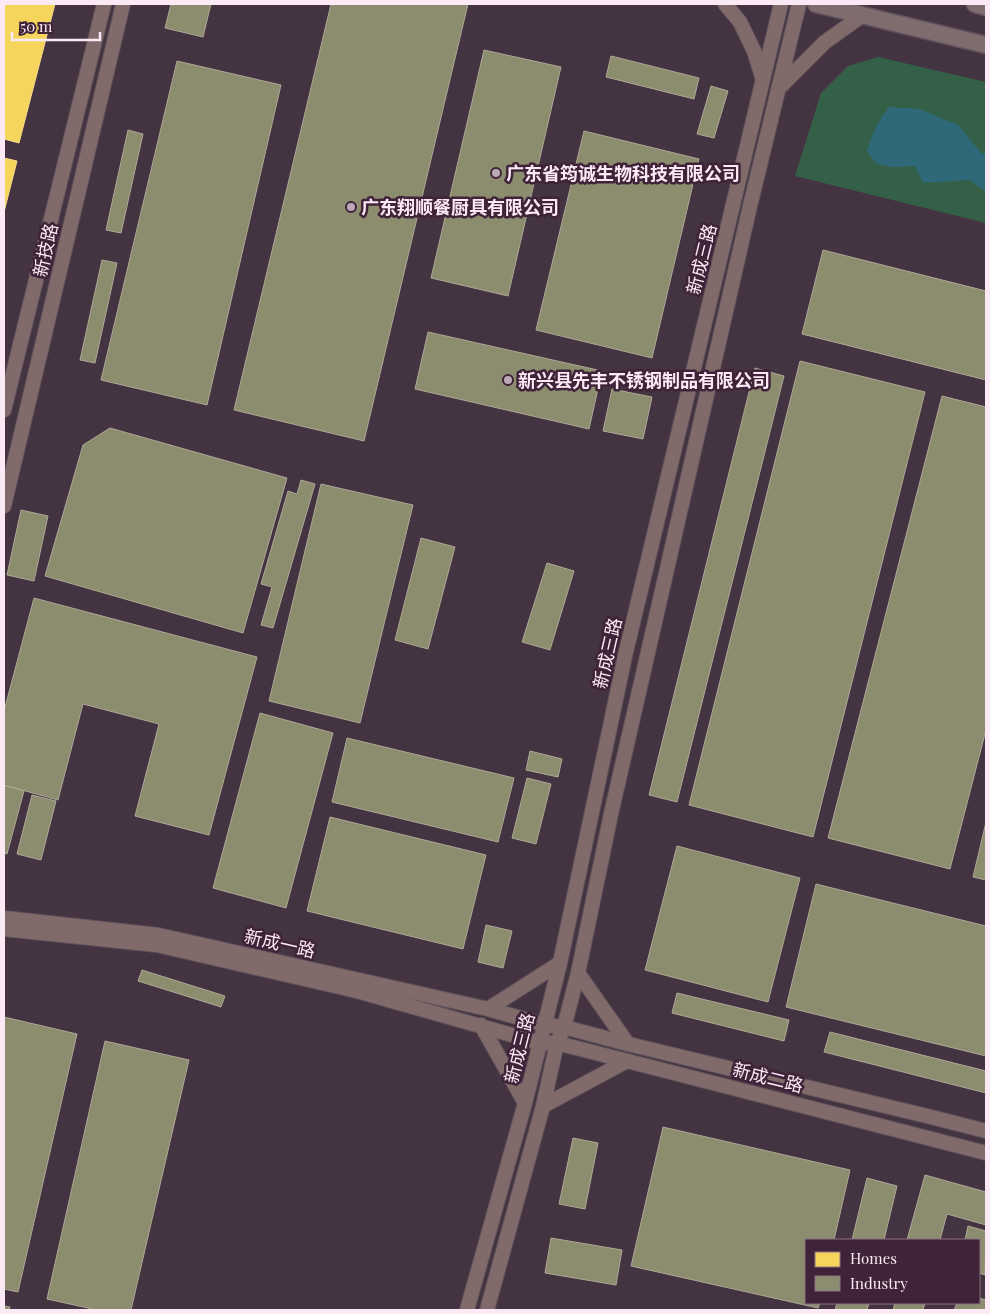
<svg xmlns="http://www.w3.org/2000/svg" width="990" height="1314" viewBox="0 0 990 1314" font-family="'Playfair Display','Noto Sans SC',serif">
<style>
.green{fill:#356048}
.water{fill:#2f6878}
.homes{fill:#f6d55c;stroke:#f8db8a}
.industry{fill:#8c8c6e;stroke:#aea897}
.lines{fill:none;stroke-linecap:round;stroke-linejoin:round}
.minor-casing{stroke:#60525c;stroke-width:16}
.major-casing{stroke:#60525c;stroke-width:19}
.minor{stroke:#806b6a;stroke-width:14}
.major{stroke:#7e6c6f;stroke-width:16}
.poi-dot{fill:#bca9b6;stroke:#3f2338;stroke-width:2}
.labels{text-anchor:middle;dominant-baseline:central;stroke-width:5;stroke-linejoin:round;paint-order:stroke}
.poi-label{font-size:18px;font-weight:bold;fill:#fce9f6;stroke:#3f2338;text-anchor:start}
.street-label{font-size:18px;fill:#fce9f6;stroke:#3f2338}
</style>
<rect width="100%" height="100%" fill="#443340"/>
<path class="green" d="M878,57l108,25v141l-191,-47 26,-83 27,-27z"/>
<path class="water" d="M889,107l30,2 39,16 24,29 4,-2v40l-16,-12 -47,3 -8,-17 -21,1 -17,-3 -10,-12c5,-20 11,-30 22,-45z"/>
<path class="homes" d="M4,4h51l-36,139 -15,-4z
M4,158l13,3 -13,51z"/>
<path class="industry" d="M171,4h40l-8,33 -38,-9z
M331,4h137l-104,437 -130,-31z
M484,50l77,17 -53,229 -77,-18z
M611,56l88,22 -5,21 -88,-22z
M177,61l104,24 -74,320 -106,-25z
M711,86l17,5 -14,47 -17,-4z
M128,130l15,4 -22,99 -15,-3z
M584,131l115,28 -47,199 -116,-28z
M823,250l163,41v89l-184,-46z
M102,260l15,3 -22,100 -15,-3z
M428,332l174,39 -13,58 -174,-40z
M800,361l125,31 -112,445 -124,-32z
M755,368l29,8 -107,426 -28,-7z
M612,389l40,8 -9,42 -40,-8z
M942,396l44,11v323l-36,139 -122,-31z
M110,428l177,50 -44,155 -198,-57 38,-131z
M301,480l14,4 -42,144 -12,-3 11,-38 -11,-3 27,-93 9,3z
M321,484l92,21 -53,218 -91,-22z
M21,510l27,6 -14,65 -27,-6z
M421,538l34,9 -27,102 -33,-9z
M547,563l27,8 -24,79 -28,-8z
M34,598l223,59 -48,178 -74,-19 24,-92 -76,-20 -25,96 -54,-15v-74z
M260,713l73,20 -47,175 -73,-20z
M347,738l167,40 -16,64 -166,-40z
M530,751l32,8 -4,18 -32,-7z
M527,778l24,6 -15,60 -24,-6z
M4,785l20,6 -17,63 -3,-1z
M32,795l24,6 -15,59 -24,-6z
M330,817l156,38 -23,94 -156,-38z
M986,822v58l-13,-3z
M677,846l123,32 -32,124 -123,-32z
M816,884l170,42v130l-200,-49z
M486,925l26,6 -9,37 -25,-6z
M142,970l83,26 -4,11 -83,-26z
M677,993l112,27 -5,21 -112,-28z
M4,1017l73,17 -59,258 -14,-3z
M830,1032l156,39v22l-162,-41z
M105,1041l84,19 -58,250h-34l-50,-11z
M663,1127l187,43 -16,70h-28v63h14l-2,5 -187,-42z
M573,1138l25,5 -13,66 -26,-5z
M925,1175l61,17v33l-39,-11 -7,26h-33z
M867,1178l30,8 -13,54h-32z
M968,1226l18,5 -1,44 -6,-2v-33h-14z
M551,1238l71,12 -6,35 -71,-12z
M979,1298l7,2v10h-32l3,-7h22z
M837,1303h32l-2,7h-32z
M895,1303h30l-2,7h-30z
M4,1306l6,1 -1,3h-5z"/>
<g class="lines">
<g class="minor-casing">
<path id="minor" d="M725,4l15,18 14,29 9,29
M778,89l47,-47 38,-27
M4,410l100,-406
M4,506l119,-502
M4,918l154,17 330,74 57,16 19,2 64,17 303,73 55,14
M4,929l153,16 200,46 183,52h17l429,110
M578,973l50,71
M488,1009l72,-46
M481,1025l44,78
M543,1106l82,-44
M467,1310l58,-207 35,-140 65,-307 156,-652
M487,1310l56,-204 14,-63 7,-16 14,-54 33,-159 139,-608 49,-202"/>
</g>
<g class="major-casing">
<path id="major" d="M816,4l170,41
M975,4l11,3"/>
</g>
<use href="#minor" class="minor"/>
<use href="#major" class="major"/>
</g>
<g class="poi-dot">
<circle cx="496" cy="173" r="5"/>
<circle cx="351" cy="207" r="5"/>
<circle cx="508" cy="380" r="5"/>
</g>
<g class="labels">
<g class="poi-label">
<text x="506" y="173">广东省筠诚生物科技有限公司</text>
<text x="361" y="207">广东翔顺餐厨具有限公司</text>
<text x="518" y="380">新兴县先丰不锈钢制品有限公司</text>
</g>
<g class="street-label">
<text transform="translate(45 250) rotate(-77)">新技路</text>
<text transform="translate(701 259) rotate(-76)">新成三路</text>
<text transform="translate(607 653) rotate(-77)">新成三路</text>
<text transform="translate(280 943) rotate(13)">新成一路</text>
<text transform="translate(519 1048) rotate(-76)">新成三路</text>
<text transform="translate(768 1077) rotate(14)">新成二路</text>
</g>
</g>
<rect width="990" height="1314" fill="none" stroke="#fce9f6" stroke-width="10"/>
<rect x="805" y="1239" width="175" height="65" fill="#3f2338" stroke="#8b7284"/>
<rect x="815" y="1252" width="25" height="15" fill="#f6d55c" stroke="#8b7284"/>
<text x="850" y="1264" font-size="15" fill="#fce9f6">Homes</text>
<rect x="815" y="1276" width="25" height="15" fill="#8c8c6e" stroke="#8b7284"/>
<text x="850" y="1289" font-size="15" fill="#fce9f6">Industry</text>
<path d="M12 32v8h88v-8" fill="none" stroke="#fce9f6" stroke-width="2.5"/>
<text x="20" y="32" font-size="15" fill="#fce9f6" stroke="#3f2338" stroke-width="4" paint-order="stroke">50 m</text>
</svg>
